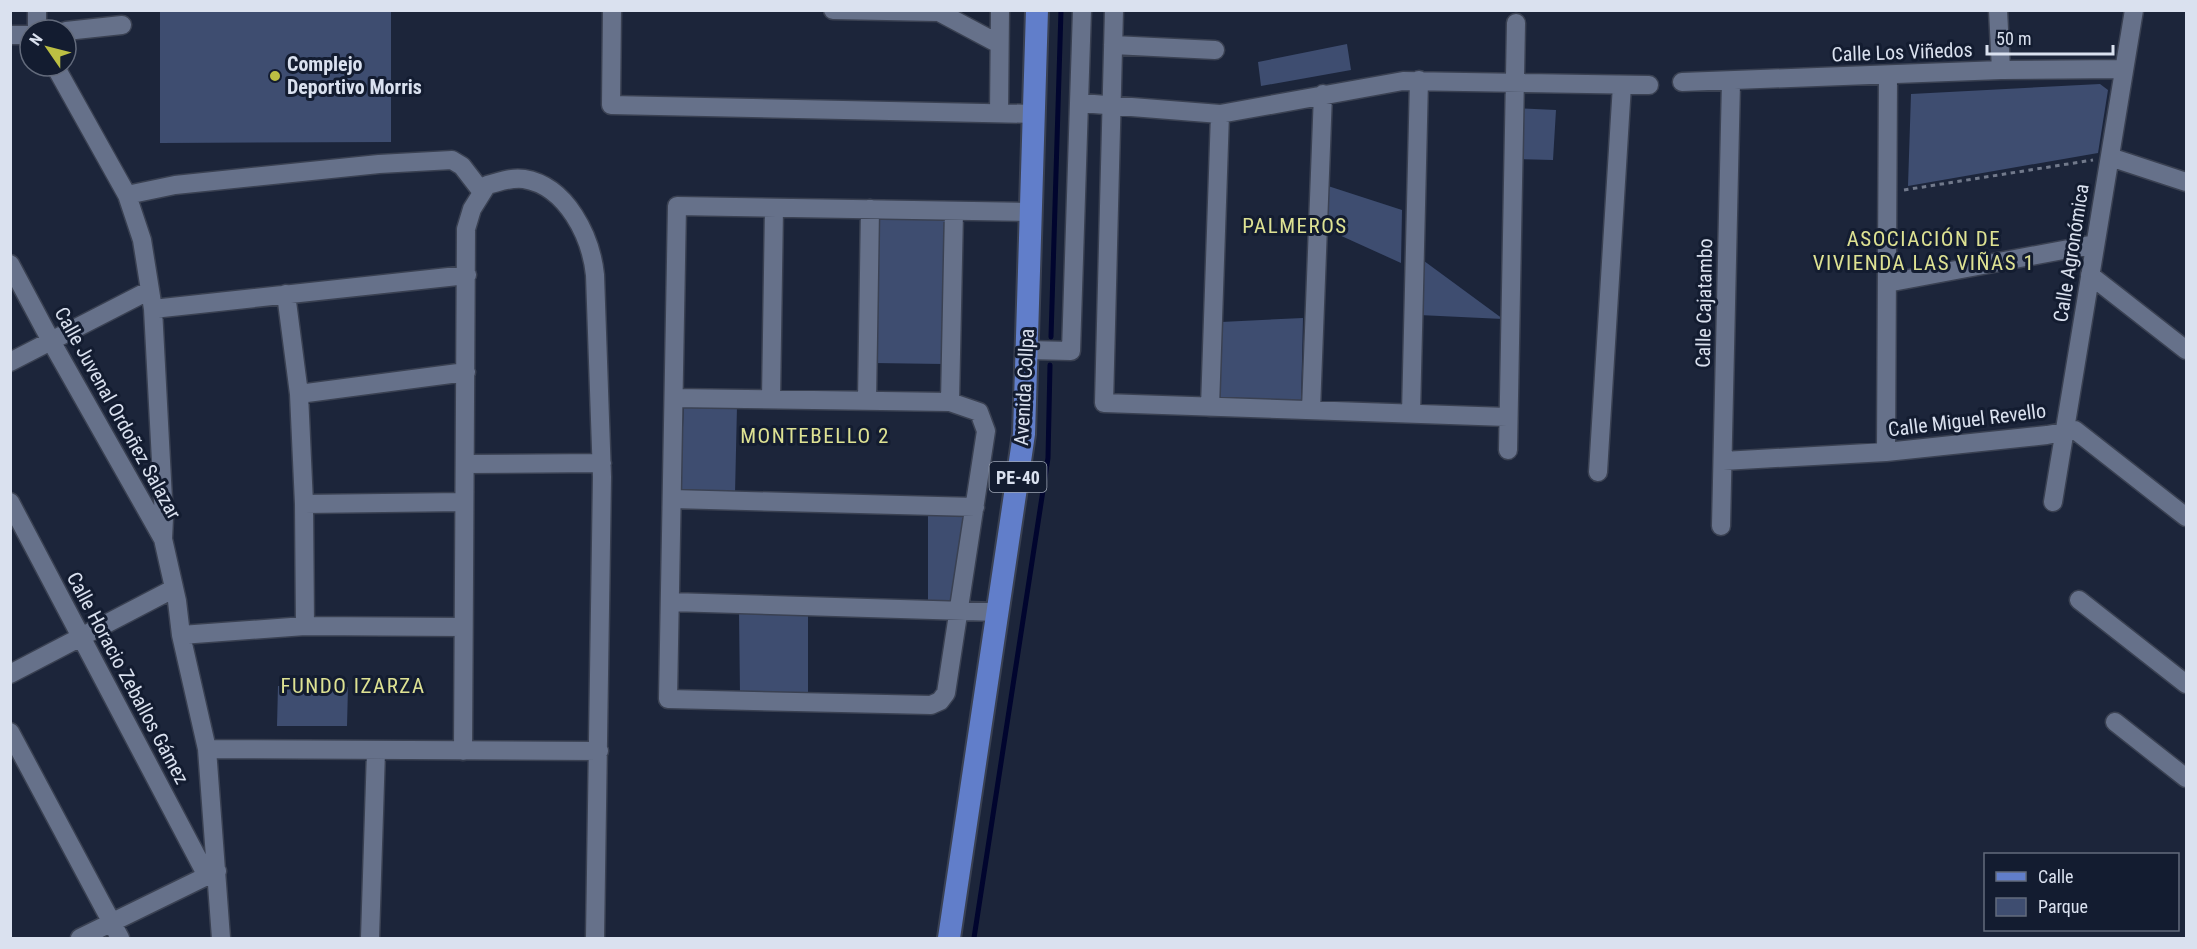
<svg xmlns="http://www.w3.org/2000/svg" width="2197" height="949" viewBox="0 0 2197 949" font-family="'Roboto Condensed',sans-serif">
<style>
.green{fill:#3e4d70}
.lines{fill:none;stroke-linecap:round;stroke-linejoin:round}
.stream{stroke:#01052e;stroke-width:5}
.minor-casing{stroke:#3a4152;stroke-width:21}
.major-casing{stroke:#3a4152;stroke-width:26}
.path{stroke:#71798b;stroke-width:3;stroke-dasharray:4.5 4.5;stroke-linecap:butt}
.minor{stroke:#66718a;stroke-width:18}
.major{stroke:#617eca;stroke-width:22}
.poi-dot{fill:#bcbf43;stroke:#131c30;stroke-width:2}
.labels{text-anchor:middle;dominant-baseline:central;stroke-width:6;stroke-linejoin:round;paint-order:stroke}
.shield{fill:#131c30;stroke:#9ea6b6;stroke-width:1.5}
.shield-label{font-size:18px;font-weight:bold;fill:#dae1ef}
.street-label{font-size:20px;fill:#dae1ef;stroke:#131c30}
.poi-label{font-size:20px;font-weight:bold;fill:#dae1ef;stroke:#131c30;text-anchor:start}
.neighbourhood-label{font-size:21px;letter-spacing:1.5px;fill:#dee293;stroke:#131c30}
</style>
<rect width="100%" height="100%" fill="#1c253a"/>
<path class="green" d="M160,11h231v131l-231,1z
M1347,44l4,26 -90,16 -3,-24z
M2100,84l8,6 -10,63 -190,33 3,-92z
M1514,108l42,2 -3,50 -40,-1z
M1328,186l74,24 -1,53 -75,-34z
M877,217l69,1 -2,146 -70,-1z
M1420,258l83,61 -84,-4z
M1303,318l-2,86 -85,-4 5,-78z
M684,405l53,1 -2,88 -55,-1z
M928,515h37l-13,85h-24z
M739,613l69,2v81l-68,-2z
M278,686l70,1 -1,39h-70z"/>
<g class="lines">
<path class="stream" d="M1051,337l10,-327
M974,938l74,-480 2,-93"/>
<g class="minor-casing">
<path id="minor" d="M37,10v20
M612,10l-1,95 424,9
M833,10l106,2 60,32
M1114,10l-10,393 403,14
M1998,10l3,60
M66,31l56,-6
M10,35h20
M1113,45l102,5
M55,66l72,129 15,45 11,69 11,209 -1,21
M1682,82l319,-12 123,-1
M1081,103l139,11 183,-33 246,4
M999,113l1,-103
M2110,157l76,25
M127,195l48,-10 204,-21 73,-4 10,6 20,26
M10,264l41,77 112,198 14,62 4,34 26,114
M2090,275l96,75
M1887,283l208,-39
M286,294l13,100 5,110 1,122
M153,309l314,-34
M1027,350l44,1 11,-341
M10,362l140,-72
M299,394l167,-22
M674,398l276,4 29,10 7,19 -40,262 -6,8 -9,4 -263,-6 9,-493 355,6
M771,399l3,-191
M867,401l3,-192
M950,402l4,-191
M1210,407l10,-293
M1311,410l12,-316
M1411,414l8,-334
M1508,450l8,-427
M1886,452l2,-377
M1723,461l163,-9 161,-17 28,-5 111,87
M466,464l136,-1
M1598,472l24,-387
M672,499l303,8
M10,502l197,374
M2053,502l81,-492
M304,504l159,-2
M1721,526l10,-444
M2079,600l107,84
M670,602l328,10
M181,635l124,-9 158,1
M10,674l163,-85
M2115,722l71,56
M10,732l110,206
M463,751l3,-522 6,-20 15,-24c13,-3 24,-8 37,-6 43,7 67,58 71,96l7,202 -7,461
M80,938l137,-67
M221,938l-14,-189 392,2
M370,938l6,-187"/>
</g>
<g class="major-casing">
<path id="major" d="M949,938l75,-504 13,-424"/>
</g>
<path class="path" d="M1904,190l189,-30"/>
<use href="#minor" class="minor"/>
<use href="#major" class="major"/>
</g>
<circle class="poi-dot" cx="275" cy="76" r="6"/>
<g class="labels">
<rect class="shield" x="989.5" y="462" width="57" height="30" rx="4.5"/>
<g class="shield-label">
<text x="1018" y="477">PE-40</text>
</g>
<g class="street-label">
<text transform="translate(1902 52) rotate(-2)">Calle Los Viñedos</text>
<text transform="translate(2071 253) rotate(-81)">Calle Agronómica</text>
<text transform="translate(1704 303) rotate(-89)">Calle Cajatambo</text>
<text transform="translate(1024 387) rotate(-87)">Avenida Collpa</text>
<text transform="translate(118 413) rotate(61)">Calle Juvenal Ordoñez Salazar</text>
<text transform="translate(1967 420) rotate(-7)">Calle Miguel Revello</text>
<text transform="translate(128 678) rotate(62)">Calle Horacio Zeballos Gámez</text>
</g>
<g class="poi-label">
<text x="287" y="64">Complejo<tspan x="287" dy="23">Deportivo Morris</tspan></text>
</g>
<g class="neighbourhood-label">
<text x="1295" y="226">PALMEROS</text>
<text x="1924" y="239">ASOCIACIÓN DE<tspan x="1924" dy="24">VIVIENDA LAS VIÑAS 1</tspan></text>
<text x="815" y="436">MONTEBELLO 2</text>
<text x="353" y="686">FUNDO IZARZA</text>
</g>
</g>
<rect width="2197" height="949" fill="none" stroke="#dae1ef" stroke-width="24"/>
<rect x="1984" y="853" width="195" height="78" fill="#131c30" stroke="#636b7c" stroke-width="1.5"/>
<rect x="1996" y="872" width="30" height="9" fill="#617eca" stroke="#636b7c" stroke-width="1.5"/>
<text x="2038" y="883" font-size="18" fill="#dae1ef">Calle</text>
<rect x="1996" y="898" width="30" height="18" fill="#3e4d70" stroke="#636b7c" stroke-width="1.5"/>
<text x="2038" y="913" font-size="18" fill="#dae1ef">Parque</text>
<g transform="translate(48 48) rotate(305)"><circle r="28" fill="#131c30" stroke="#636b7c" stroke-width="1.5"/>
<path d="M0-4.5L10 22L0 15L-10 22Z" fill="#bcbf43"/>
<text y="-9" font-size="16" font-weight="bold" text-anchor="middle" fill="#dae1ef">N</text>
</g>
<path d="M1987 45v9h126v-9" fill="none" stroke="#dae1ef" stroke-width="3"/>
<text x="1996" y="45" font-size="18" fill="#dae1ef" stroke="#131c30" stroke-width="4.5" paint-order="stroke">50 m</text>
</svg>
